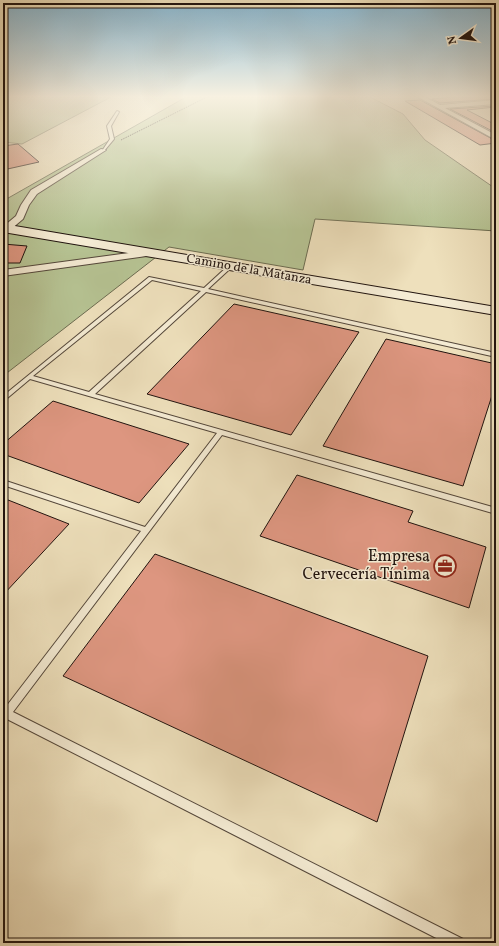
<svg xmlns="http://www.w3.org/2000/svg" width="499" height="946" viewBox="0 0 499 946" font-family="Vollkorn,serif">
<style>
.green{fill:#b6c393;stroke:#6c6c51}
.building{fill:#dd9680;stroke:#21140f}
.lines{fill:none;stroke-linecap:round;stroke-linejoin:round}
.lane-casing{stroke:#54473a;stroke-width:2}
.street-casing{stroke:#54473a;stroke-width:2}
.secondary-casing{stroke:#21140f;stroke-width:2}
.path{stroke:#21140f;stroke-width:1;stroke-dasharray:1.5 1;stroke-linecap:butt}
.lane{fill:#f4ebd3;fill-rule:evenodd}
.street{fill:#f4ebd3;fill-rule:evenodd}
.secondary{fill:#f4ebd3;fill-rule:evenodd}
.labels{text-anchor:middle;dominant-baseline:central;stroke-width:3;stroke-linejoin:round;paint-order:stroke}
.far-street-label{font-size:13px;fill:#21140f;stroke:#f4ebd3}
.poi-label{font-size:16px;fill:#21140f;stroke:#f4ebd3;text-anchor:end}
</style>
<rect width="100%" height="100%" fill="#eee0bc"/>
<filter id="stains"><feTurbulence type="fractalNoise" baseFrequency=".005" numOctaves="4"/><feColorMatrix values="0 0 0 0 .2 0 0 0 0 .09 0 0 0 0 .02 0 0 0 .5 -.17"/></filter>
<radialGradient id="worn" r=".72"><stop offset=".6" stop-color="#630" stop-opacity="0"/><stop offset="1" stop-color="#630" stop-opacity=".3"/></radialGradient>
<path class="green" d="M3,97h108l-89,47 -19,-2z
M186,97h184l33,17 22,26 71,49v42l-181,-12 -12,51 -134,-23 -166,129v-175z"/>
<path class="building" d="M455,97h40v2l-55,4 -8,-4z
M420,100l76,41v2l-16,2 -75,-44z
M495,106v1l-28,3 29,15v8l-46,-24z
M18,144l21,18 -36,8v-24z
M3,244l24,2 -7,17h-17z
M234,304l125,28 -68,103 -144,-41z
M386,339l110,25v19l-33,103 -140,-40z
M53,401l136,43 -50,59 -136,-49v-10z
M297,475l116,36 -5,11 78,25 -17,61 -209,-72z
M3,498l66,26 -66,71z
M155,554l273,102 -51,166 -314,-146z"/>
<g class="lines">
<g class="lane-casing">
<path id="lane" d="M117,111l2,1 -8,14 3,13 -10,12h-2l8,-12 -3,-13z
M229,265l4,1 -25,23 288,64v4l-290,-65 -111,102 401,114v6l-274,-79 -209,277 450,227 2,4h-19l-443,-226v-10l2,1 136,-177 -138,-46v-5l142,47 72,-94 -187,-54 -25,21 -2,1v-5l146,-119 55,11zM152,280l49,11 -112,101 -56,-16z"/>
</g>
<g class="street-casing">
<path id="street" d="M418,97h7l15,8 56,-5v4l-51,4 51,27v5z
M101,149l5,1 -69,44 -8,11 -6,14 -13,11h-6v-4l12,-10 5,-11 10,-15z
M151,250l3,1 1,2 -1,2 -151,21v-6z"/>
</g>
<g class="secondary-casing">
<path id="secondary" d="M3,224l493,83v8l-493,-83z"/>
</g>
<path class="path" d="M121,140l86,-43"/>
<use href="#lane" class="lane"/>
<use href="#street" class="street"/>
<use href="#secondary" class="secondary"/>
</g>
<linearGradient id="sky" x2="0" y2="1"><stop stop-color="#88b8d3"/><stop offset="0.42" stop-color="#f7f1e1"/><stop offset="1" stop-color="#f7f1e1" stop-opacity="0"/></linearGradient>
<rect width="499" height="230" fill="url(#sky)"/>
<defs>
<g id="office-ring" transform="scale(1.15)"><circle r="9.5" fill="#f4ebd3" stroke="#8f2418" stroke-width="1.5"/><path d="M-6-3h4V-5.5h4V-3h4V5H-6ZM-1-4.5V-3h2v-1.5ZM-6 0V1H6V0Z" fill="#8f2418"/></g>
</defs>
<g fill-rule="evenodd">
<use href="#office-ring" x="445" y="566"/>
</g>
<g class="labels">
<g class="far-street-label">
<text transform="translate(249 270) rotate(10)">Camino de la Matanza</text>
</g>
<g class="poi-label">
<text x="430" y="557">Empresa<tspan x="430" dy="18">Cervecería Tínima</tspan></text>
</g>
</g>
<rect width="499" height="946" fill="none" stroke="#eee0bc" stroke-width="16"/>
<rect x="4" y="4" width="491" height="938" fill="none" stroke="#21140f" stroke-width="2"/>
<rect x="8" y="8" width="483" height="930" fill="none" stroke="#21140f"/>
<g transform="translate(461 38) rotate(256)" stroke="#f4ebd3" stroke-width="3" paint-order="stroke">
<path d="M0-3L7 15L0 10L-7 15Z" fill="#21140f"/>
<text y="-6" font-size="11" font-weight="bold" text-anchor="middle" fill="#21140f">N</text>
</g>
<rect width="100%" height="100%" filter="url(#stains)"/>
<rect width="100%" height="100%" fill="url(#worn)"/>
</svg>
